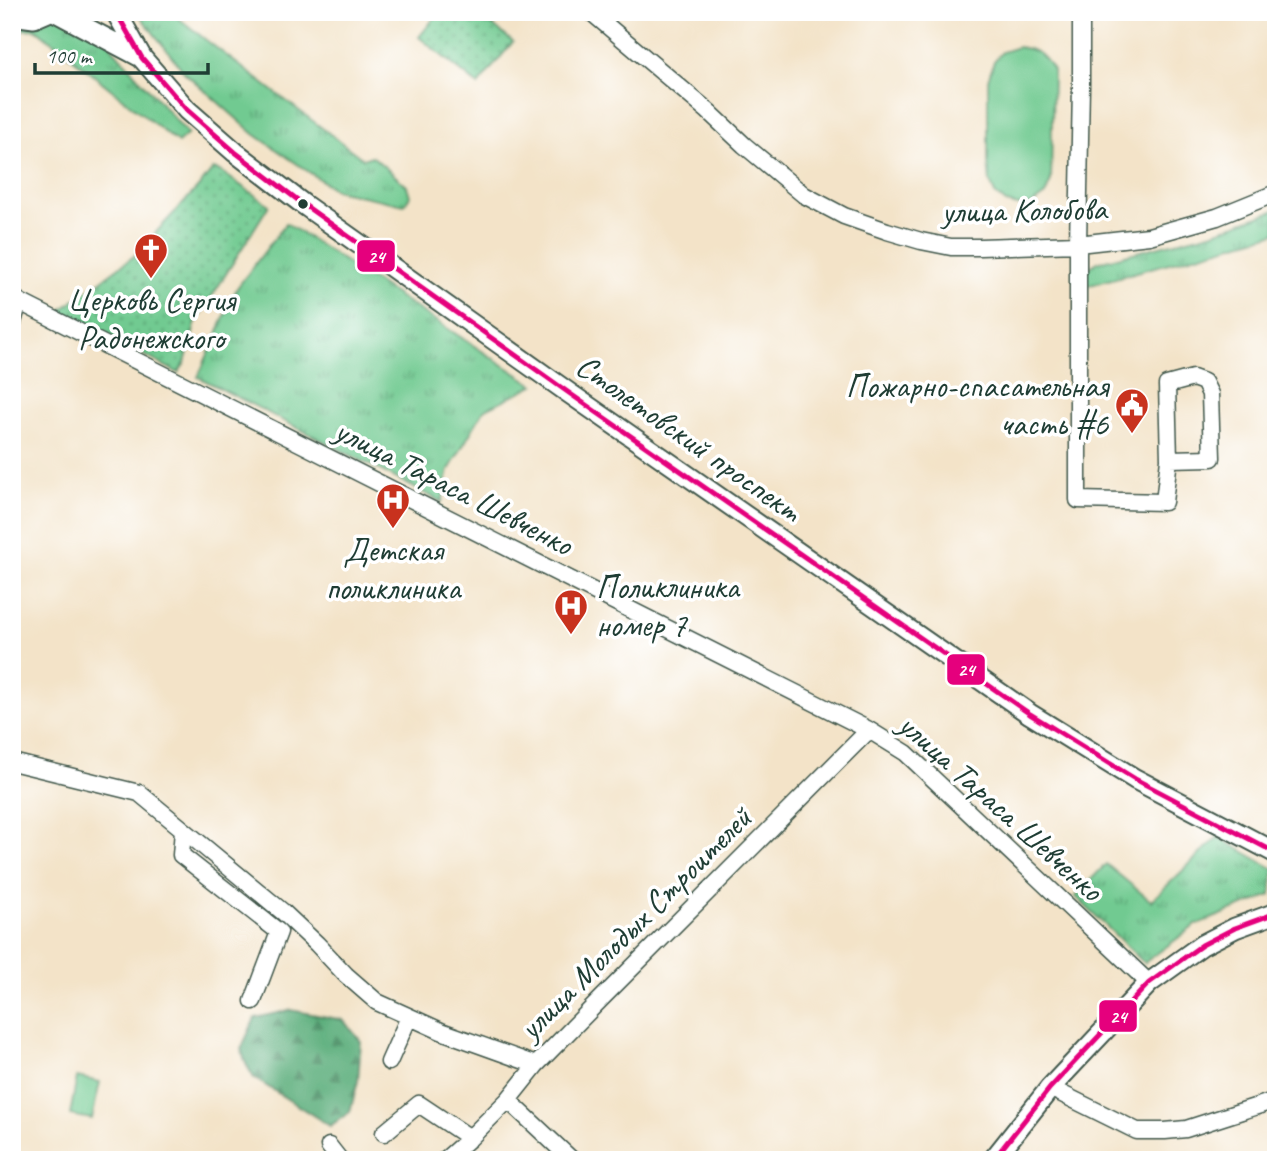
<svg xmlns="http://www.w3.org/2000/svg" width="1288" height="1172" viewBox="0 0 1288 1172" font-family="Caveat,sans-serif">
<style>
.grass{fill:url(#grass-tufts);stroke:#488462;stroke-width:2}
.forest{fill:url(#forest-firs);stroke:#3e7658;stroke-width:2}
.park{fill:url(#park-dots);stroke:#488462;stroke-width:2}
.pitch{fill:#71ca91;stroke:#488462;stroke-width:2}
.lines{fill:none;stroke-linecap:round;stroke-linejoin:round}
.minor-casing{stroke:#3f564a;stroke-width:19}
.major-casing{stroke:#3f564a;stroke-width:23}
.minor{stroke:#fff;stroke-width:16}
.major{stroke:#fff;stroke-width:19}
.bus-1-casing{stroke:#fff;stroke-width:10}
.bus-1{stroke:#e5007d;stroke-width:5}
.bus-dot{fill:#1f3d34;stroke:#fff;stroke-width:2.5}
.labels{text-anchor:middle;dominant-baseline:central;stroke-width:7;stroke-linejoin:round;paint-order:stroke}
.street-label{font-size:33px;fill:#1f3d34;stroke:#fff}
.poi-label{font-size:33px;fill:#1f3d34;stroke:#fff}
.line-badge{stroke:#fff;stroke-width:2.5}
.badge-label{font-size:19px;text-anchor:middle;font-weight:bold;fill:#fff}
</style>
<defs>
<pattern id="grass-tufts" width="24" height="20" patternUnits="userSpaceOnUse" patternTransform="scale(1.75)"><rect width="24" height="20" fill="#71ca91"/><path d="M3 7l-1-3M5 7V3M7 7l1-3M15 17l-1-3M17 17v-4M19 17l1-3" fill="none" stroke="#5ca577"/></pattern>
<pattern id="forest-firs" width="22" height="20" patternUnits="userSpaceOnUse" patternTransform="scale(1.75)"><rect width="22" height="20" fill="#5cae7b"/><path d="M5 1l3.5 6h-7zM16 11l3.5 6h-7z" fill="#4b8f66"/></pattern>
<pattern id="park-dots" width="8" height="8" patternUnits="userSpaceOnUse" patternTransform="scale(1.75)"><rect width="8" height="8" fill="#71ca91"/><path d="M2 2h.1M6 6h.1" fill="none" stroke="#5ca577" stroke-width="1.8" stroke-linecap="round"/></pattern>
</defs>
<rect width="100%" height="100%" fill="#fff"/>
<filter id="ink" filterUnits="userSpaceOnUse"><feTurbulence type="fractalNoise" baseFrequency=".0143" numOctaves="2"/><feDisplacementMap in="SourceGraphic" scale="14" xChannelSelector="R" yChannelSelector="G"/><feConvolveMatrix kernelMatrix="1 2 1 2 8 2 1 2 1" color-interpolation-filters="sRGB"/></filter>
<filter id="wash" filterUnits="userSpaceOnUse"><feTurbulence type="fractalNoise" baseFrequency=".00686" numOctaves="4" result="noise"/><feDisplacementMap in="SourceGraphic" scale="28" xChannelSelector="R" yChannelSelector="G"/><feGaussianBlur stdDeviation="1.57" result="paint"/><feColorMatrix in="noise" values="0 0 0 0 0 0 0 0 0 0 0 0 0 0 0 0 0 1.4 0 .05"/><feComposite in="paint" operator="in"/></filter>
<g filter="url(#wash)">
<rect width="100%" height="100%" fill="#f3e3c8"/>
<path class="grass" d="M12,12h81l20,37 75,85 -10,9 -142,-114 -24,1z
M137,12h34l35,28 157,119 9,-3 35,30 3,10 -6,9 -69,-15 -81,-56 -69,-61z
M1276,210v23l-189,53 -2,-16 13,-8 113,-29z
M286,223l248,162 -50,25 -35,60 -7,32 -244,-125 39,-89z
M1218,837l56,32 -3,26 -75,30 -52,38 -69,-67 31,-32 45,37z"/>
<path class="forest" d="M291,1010l52,10 18,21 -3,40 -8,31 -20,14 -76,-48 -8,-14 -5,-15 14,-31z"/>
<path class="park" d="M439,12h37l37,30 -35,43 -59,-48z
M213,169l7,2 49,34 -73,117 -11,41 -7,10 -118,-62 74,-55 67,-72z"/>
<path class="pitch" d="M1018,47c20,3 24,6 35,23l-2,111 -6,14 -14,10 -13,1 -12,-3 -11,-9 -5,-12 -2,-20v-82l6,-19 8,-9z
M77,1077l23,5 -8,37 -22,-4z"/>
</g>
<g filter="url(#ink)">
<g class="lines">
<g class="minor-casing">
<path id="minor" d="M591,12l117,99 36,34 60,50 40,21 43,15 34,10 30,6h29l98,-3 71,-8 68,-19 59,-24
M1081,12v74l-3,158v256l86,2 5,-43 43,-1 -2,-64 -6,-12 -11,-4 -26,7 2,74
M12,298l857,432 37,23 243,230
M12,326l7,-25
M12,762l127,31 144,119 34,32 29,31 31,27 64,29 95,34
M183,830l-2,25 98,77 -26,69
M389,1062l20,-45
M1050,1088l87,43h28l21,-2 90,-29
M508,1100l64,60
M384,1133l35,-29 51,34
M329,1146l11,14
M445,1160l25,-22 38,-38 28,-35 65,-66 268,-269"/>
</g>
<g class="major-casing">
<path id="major" d="M56,12l85,45
M116,12l26,46 45,52 48,42 68,52 266,189 461,321 105,65 141,74
M12,15l22,3 14,-6
M993,1160l57,-72 99,-105 53,-38 33,-17 41,-15"/>
</g>
<use href="#minor" class="minor"/>
<use href="#major" class="major"/>
<g class="bus-1-casing">
<path id="bus-1" d="M116,12l26,46 45,52 48,42 68,52 266,189 461,321 105,65 141,74
M993,1160l57,-72 99,-105 53,-38 33,-17 41,-15"/>
</g>
<use href="#bus-1" class="bus-1"/>
</g>
</g>
<defs>
<g id="church-pin" transform="scale(1.75)"><path d="M0 17L-7.5 6A9.5 9.5 0 1 1 7.5 6Z" fill="#c8321e" stroke="#fff"/><path d="M-1.2-6h2.4v3.5h3.3v2.4h-3.3V6h-2.4V-.1h-3.3v-2.4h3.3Z" fill="#fff"/></g>
<g id="civic-pin" transform="scale(1.75)"><path d="M0 17L-7.5 6A9.5 9.5 0 1 1 7.5 6Z" fill="#c8321e" stroke="#fff"/><path d="M-.6-6.5H3V-4.5H.6V-3L4-1V1h2V6H-6V1h2V-1L-.6-3ZM-1.2 2.5V6h2.4V2.5Z" fill="#fff"/></g>
<g id="hospital-pin" transform="scale(1.75)"><path d="M0 17L-7.5 6A9.5 9.5 0 1 1 7.5 6Z" fill="#c8321e" stroke="#fff"/><path d="M-5-5h3v3.5h4V-5h3V5h-3V1.5h-4V5h-3Z" fill="#fff"/></g>
</defs>
<g fill-rule="evenodd">
<use href="#church-pin" x="151" y="250"/>
<use href="#civic-pin" x="1132" y="405"/>
<use href="#hospital-pin" x="393" y="500"/>
<use href="#hospital-pin" x="571" y="606"/>
</g>
<circle class="bus-dot" cx="303" cy="204" r="6"/>
<g class="labels">
<g class="street-label">
<text transform="translate(1024 210) rotate(-1)">улица Колобова</text>
<text transform="translate(689 438) rotate(35)">Столетовский проспект</text>
<text transform="translate(454 487) rotate(27)">улица Тараса Шевченко</text>
<text transform="translate(1001 807) rotate(42)">улица Тараса Шевченко</text>
<text transform="translate(635 923) rotate(-45)">улица Молодых Строителей</text>
</g>
<g class="poi-label">
<text x="151" y="300">Церковь Сергия<tspan x="151" dy="38">Радонежского</tspan></text>
<text x="1108" y="386" text-anchor="end">Пожарно-спасательная<tspan x="1108" dy="38">часть #6</tspan></text>
<text x="393" y="550">Детская<tspan x="393" dy="38">поликлиника</tspan></text>
<text x="596" y="587" text-anchor="start">Поликлиника<tspan x="596" dy="38">номер 7</tspan></text>
</g>
</g>
<g class="line-badge">
<rect x="356" y="239" width="40" height="34" rx="7" fill="#e5007d"/>
<rect x="946" y="653" width="40" height="33" rx="7" fill="#e5007d"/>
<rect x="1098" y="999" width="40" height="34" rx="7" fill="#e5007d"/>
</g>
<g class="badge-label">
<text x="376" y="263">24</text>
<text x="966" y="676">24</text>
<text x="1118" y="1023">24</text>
</g>
<rect width="1288" height="1172" fill="none" stroke="#fff" stroke-width="42"/>
<path d="M35 63v10h173v-10" fill="none" stroke="#1f3d34" stroke-width="3.5"/>
<text x="46" y="63" font-size="21" fill="#1f3d34" stroke="#ffffff" stroke-width="5" paint-order="stroke">100 m</text>
</svg>
